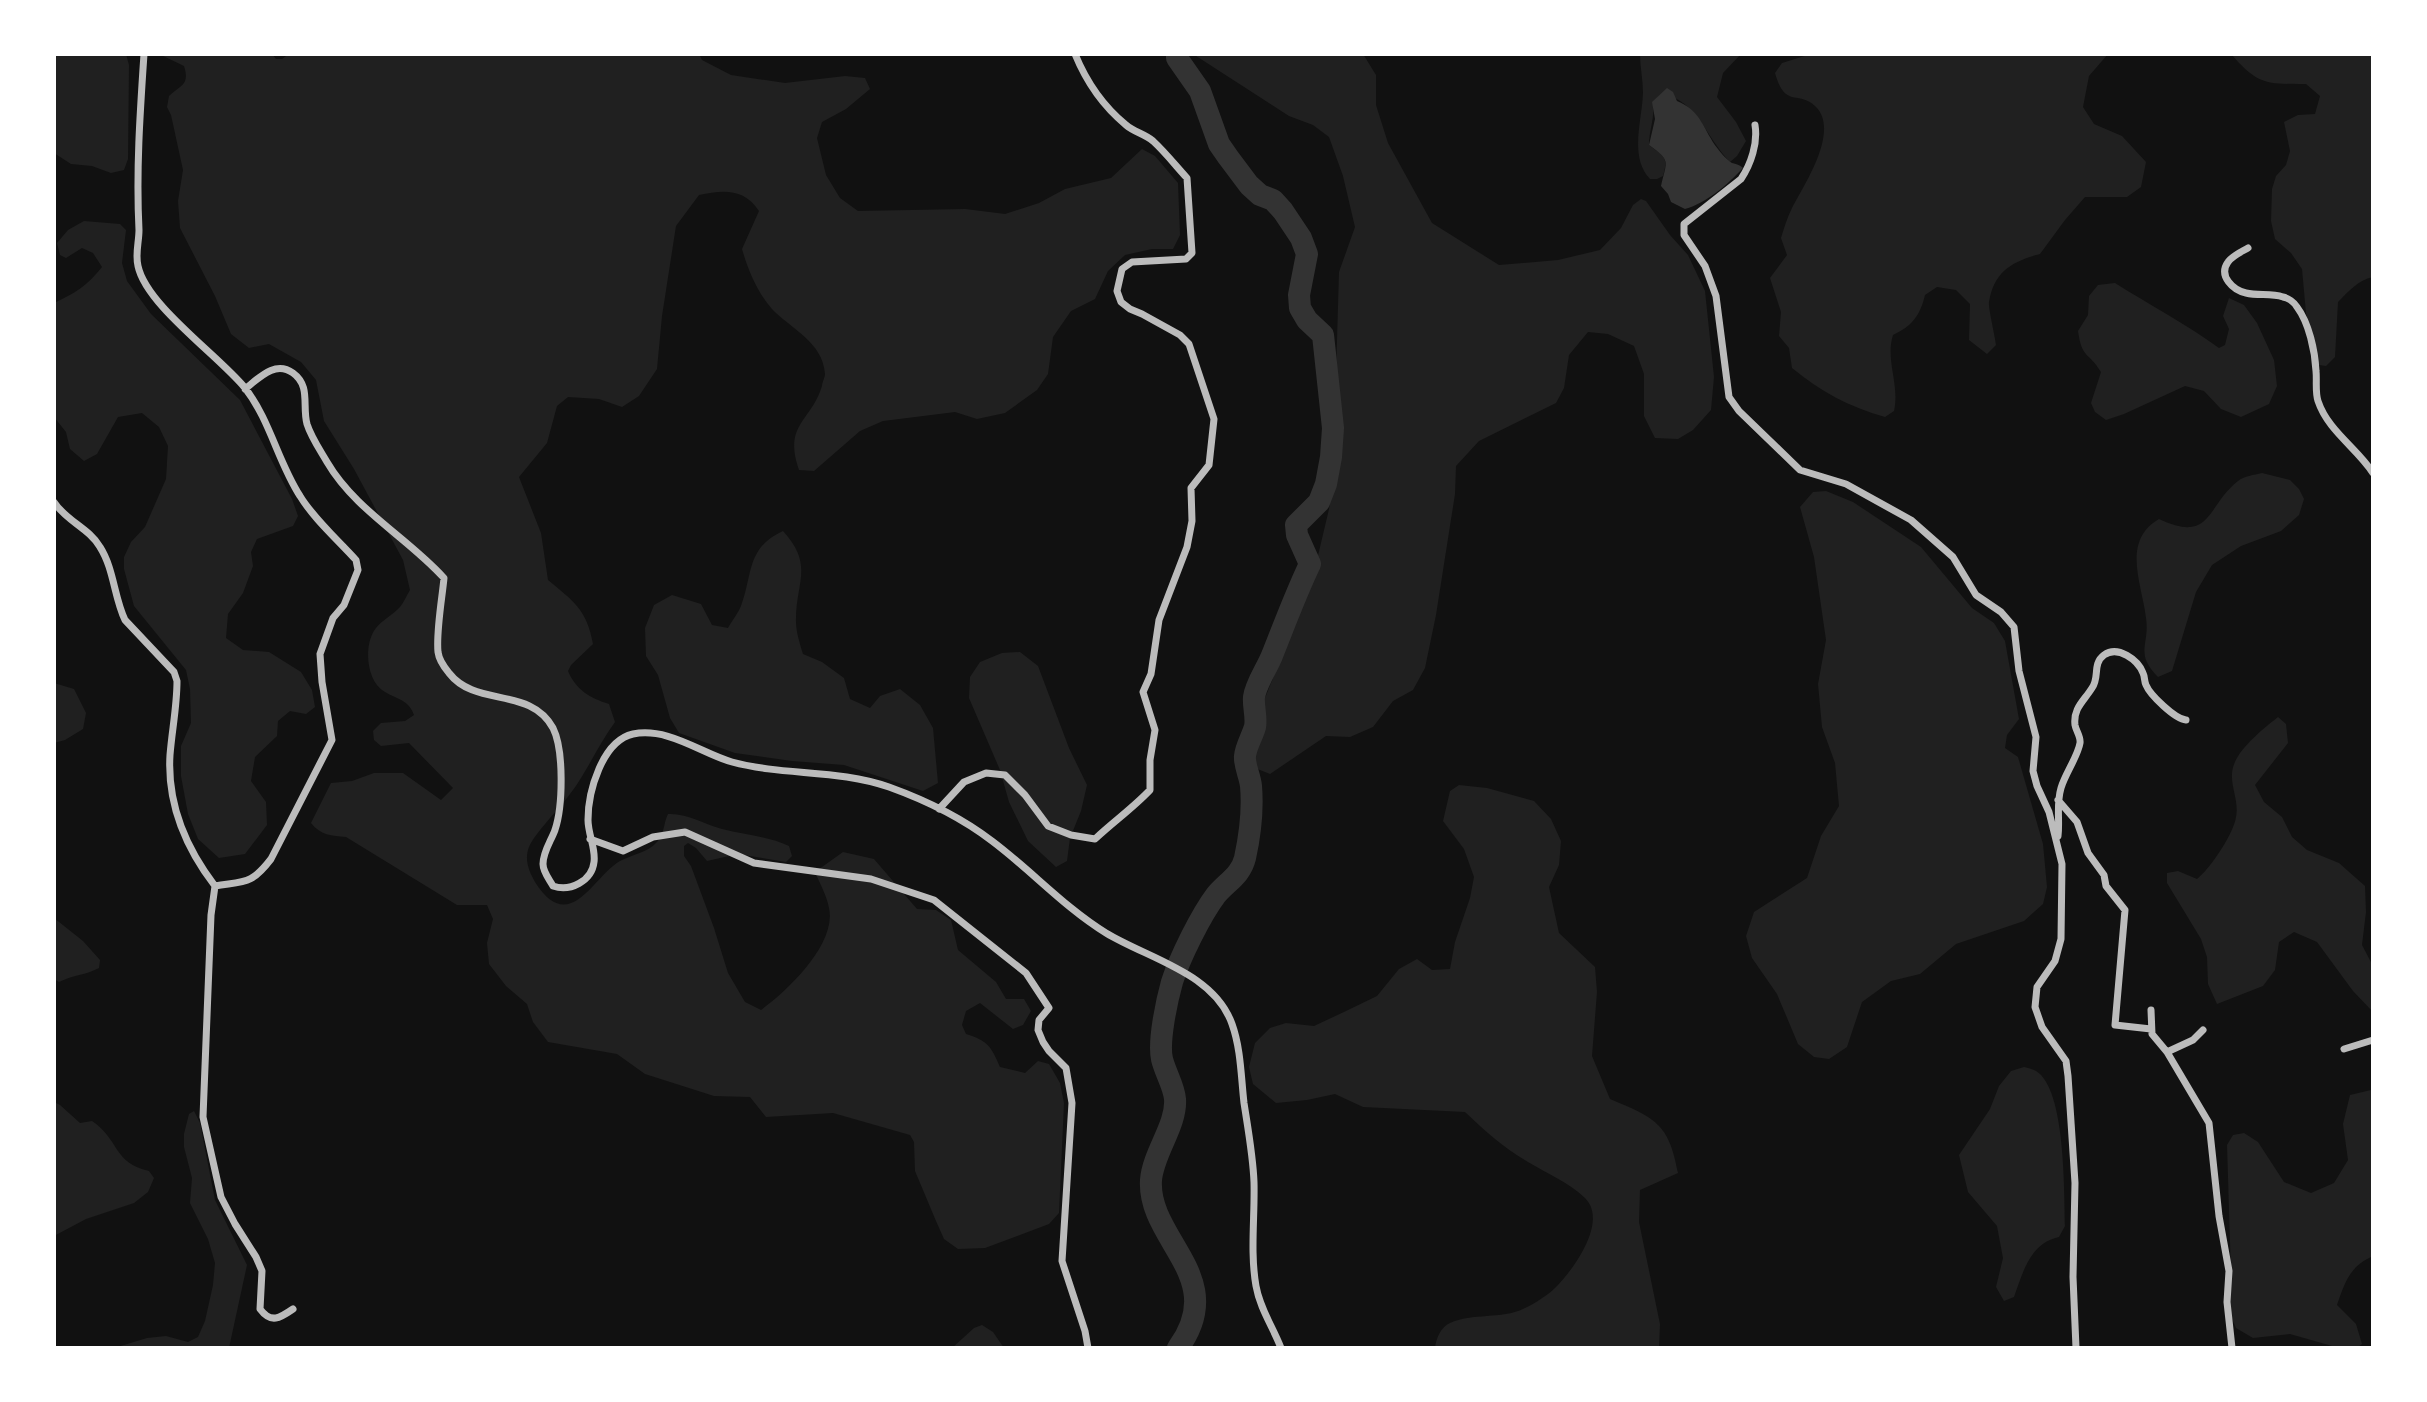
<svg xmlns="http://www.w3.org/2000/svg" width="2427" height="1402" viewBox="0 0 2427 1402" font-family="'PT Sans Narrow',sans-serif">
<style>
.green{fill:#202020}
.water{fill:#333}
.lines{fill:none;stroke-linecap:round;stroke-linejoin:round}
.river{stroke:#333;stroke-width:22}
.minor{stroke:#bcbcbc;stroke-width:7}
</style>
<rect width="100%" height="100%" fill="#111"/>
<path class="green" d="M54,54h72l3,11 -1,94 -4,11 -13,3 -19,-7 -21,-2 -17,-11z
M159,54h113l4,5h6l7,-5h410l3,6 29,15 54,8 60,-7 20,2 5,11 -24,20 -24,13 -5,16 9,37 14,23 18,13 107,-2 40,5 34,-11 26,-14 46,-11 31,-29 13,7 23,27 2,52 -7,14h-21l-27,6 -17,16 -13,28 -24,12 -18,26 -5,37 -11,16 -32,23 -28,6 -22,-7 -72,9 -23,10 -46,40 -15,-1c-16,-46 12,-48 23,-84 0,-3 3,-9 3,-12 -2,-32 -34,-45 -53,-65 -15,-17 -24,-39 -30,-60l17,-38c-15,-23 -36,-21 -60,-16l-23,31 -14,90 -5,53 -18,27 -17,11 -23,-8 -31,-2 -11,9 -10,37 -28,34 22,56 7,47c25,21 39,29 45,64l-22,21 -3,6c8,19 22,27 41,33l6,18c-17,23 -28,50 -45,72 -10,14 -35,39 -41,53 -5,13 0,24 6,35 35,55 58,-6 85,-21 13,-7 27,-8 37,-19 8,-9 6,-18 11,-28 19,-1 36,10 54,15 23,6 46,7 67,17l3,10 -6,6 -48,-8 -31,7 -11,-13 -8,-5 -4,3v10l7,10 23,62 14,45 17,29 16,8c26,-19 76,-66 68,-102 -2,-12 -9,-24 -14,-36l28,-20 31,7 43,50 19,1 15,10 7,30 38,32 10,17h18l7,12 -8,14 -10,4 -33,-26 -14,8 -4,14 4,9c22,7 25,12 34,33l25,6 13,-12 11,3 11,19 4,20 -5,110 -10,11 -64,24 -27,1 -14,-10 -8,-18 -21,-50 -1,-29 -4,-7 -77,-22 -67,4 -16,-20 -36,-1 -69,-22 -28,-20 -69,-12 -15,-20 -6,-18 -21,-18 -17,-22 -2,-21 6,-24 -6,-14h-30l-111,-68c-14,-1 -26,-2 -35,-14l20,-40 21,-2 22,-8h29l38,27 12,-12 -44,-45 -28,3 -7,-6 -1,-9 8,-8 24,-2 9,-6c-5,-15 -17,-16 -29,-23 -19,-10 -22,-48 -9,-64 6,-8 17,-13 24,-21 4,-5 7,-12 10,-17l-7,-30 -49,-91 -30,-48 -8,-41 -15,-18 -32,-18 -20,4 -18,-14 -16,-38 -35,-68 -2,-27 5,-31 -12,-55 -4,-8 2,-11c12,-11 21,-11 15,-30z
M1193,54h170l13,21v30l12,38 44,80 67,42 59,-5 42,-10 21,-22 12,-23 8,-6 5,2 24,34 18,20 17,36 9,86 -3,33 -18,20 -15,9 -23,-1 -11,-22v-42l-10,-28 -26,-12 -20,-2 -19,23 -5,33 -8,15 -77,38 -23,25 -1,28 -19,121 -11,53 -12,22 -20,11 -20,26 -23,10 -24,-1 -56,38 -15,-6 -3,-14 11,-27v-24l49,-122 17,-72 7,-46 2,-42 -2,-47 3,-102 16,-45 -12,-51 -14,-39 -16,-12 -24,-9z
M1640,54h101l-18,19 -6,24 19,25 10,19 -9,15 -7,6c-25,-26 -31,-59 -68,-69l-9,9c2,16 -4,28 -4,43 14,11 20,11 14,31l-6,3h-7c-21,-22 -8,-58 -7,-86 0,-13 -3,-26 -3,-39z
M1811,54h297l-19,22 -6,31 11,17 28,12 24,26 -5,25 -14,10h-42l-20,23 -25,34c-27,7 -46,17 -51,48 -1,5 6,34 7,43l-9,9 -18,-14 1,-36 -14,-14 -19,-3 -12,8c-5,21 -13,31 -32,40 -8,25 7,50 1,76l-9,6c-36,-10 -65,-26 -93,-49l-3,-20 -10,-12 2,-24 -11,-34 17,-23 -6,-17c3,-10 6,-20 11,-30 12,-23 49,-78 23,-102 -17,-16 -30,3 -40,-33l7,-10z
M2231,54h142v223c-15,3 -25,15 -35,25l-3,55 -9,9 -7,-1 -13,-52 -4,-44 -11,-16 -16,-14 -4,-18 1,-32 4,-13 10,-11 4,-14 -6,-29 14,-7 17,-1 5,-18 -14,-12c-40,0 -48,1 -75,-30z
M84,221l36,3 6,6 -4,33 5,18 24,33 89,86 52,99 6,17 -5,10 -36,13 -6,13 2,14 -10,27 -15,21 -2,24 17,12 26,2 32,20 11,18 3,17 -9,7 -16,-3 -12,10 -1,15 -22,21 -4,24 15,21 1,23 -22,29 -26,4 -21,-19 -10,-25 -7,-38v-30l10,-23 -1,-34 -4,-19 -52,-64 -10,-37v-12l7,-15 14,-15 21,-48 2,-33 -9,-19 -17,-14 -24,4 -21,37 -13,7 -14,-12 -4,-17 -12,-15v-114c20,-9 34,-18 48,-36l-9,-14 -11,-5 -16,10 -6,-3 -3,-12 11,-13z
M2115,283c35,22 71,41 104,65l6,-3 4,-16 -6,-13 6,-18 15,7 13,18 17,37 3,26 -8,18 -28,13 -20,-8 -17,-18 -19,-5 -61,28 -18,6 -11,-8 -4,-9 10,-31c-13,-21 -19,-13 -23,-41l10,-16 1,-19 9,-11z
M2262,473l28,7 9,9 5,10 -5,16 -18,16 -40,15 -29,19 -16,27 -24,79 -14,6c-24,-24 -8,-32 -12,-59 -4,-34 -25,-77 13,-99 53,25 47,-13 79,-38 6,-5 16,-6 24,-8z
M1826,491l27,11 68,45 51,61 22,15 11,18 14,78 -12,16 -2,13 13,9 25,87 4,43 -4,17 -19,17 -68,23 -36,30 -29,7 -29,21 -15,45 -18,12 -15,-2 -16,-13 -21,-50 -25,-36 -6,-22 8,-24 53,-34 14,-42 18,-30 -4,-43 -13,-36 -4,-43 8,-44 -12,-83 -14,-50 13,-15z
M783,531c32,35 12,52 13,91 0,10 4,22 7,32l19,8 22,16 6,21 20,9 10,-12 20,-7 20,16 13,23 5,55 -15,8 -79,-26 -52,-4 -57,-8 -56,-20 -9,-15 -12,-43 -12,-19 -1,-28 9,-23 18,-10 29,9 11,21 16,3c4,-7 10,-15 13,-22 12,-32 5,-58 42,-75z
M1020,652l18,14 31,82 18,37 -6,26 -11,27 -3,23 -11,6 -28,-26 -19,-39 -9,-32 -31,-72 1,-21 10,-15 22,-9z
M54,683l20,6 12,24 -3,16 -18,11 -11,3z
M2278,717l8,7 2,19 -33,42 9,17 18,15 10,20 15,13 32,13 26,23 1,26 -4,33 11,21v46l-20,-21 -36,-49 -23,-10 -15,10 -4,28 -12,16 -46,18 -9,-20 -1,-27 -6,-18 -34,-56v-10l11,-2 19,8c13,-10 37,-46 39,-62 4,-19 -10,-36 -1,-55 7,-16 29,-34 43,-45z
M1459,785l28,3 47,13 17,18 10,22 -2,24 -10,22 10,46 36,34 2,25 -5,64 18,43c45,19 59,24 68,74l-38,17 -1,32 21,102 -1,24h-224c1,-10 6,-21 15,-25 22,-10 52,-4 73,-14 11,-5 27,-15 35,-24 17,-18 50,-64 27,-87 -17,-16 -37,-24 -57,-36 -24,-14 -43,-31 -63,-50l-102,-5 -28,-13 -28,6 -31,3 -23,-19 -4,-17 6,-24 15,-15 16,-5 28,3 32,-15 31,-15 22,-27 18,-10 15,11 18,-1 5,-27 15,-44 4,-21 -10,-28 -21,-28 7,-30z
M54,918l29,23 17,19 -1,8c-13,7 -26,7 -40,14l-5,-3z
M2024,1067c4,1 8,2 12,4 30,18 28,122 29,155l-6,11c-29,6 -36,35 -45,60l-10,4 -8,-14 7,-29 -6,-32 -29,-34 -9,-37 31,-46 9,-23 12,-15z
M2371,1090l2,1v165c-23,10 -28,26 -36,49l19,19 6,20 -5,4h-18l-49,-14 -37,4 -17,-10 -8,-18 3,-36 -4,-129 6,-10 11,-2 14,9 26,40 27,11 23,-10 14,-23 -5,-36 7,-29z
M54,1102l6,3 20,18 12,-2c28,19 21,42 57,50l5,7 -6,14 -14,11 -48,16 -32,17z
M194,1111l6,12 15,77 32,65 -18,83h-115l33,-10 19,-2 22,6 10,-5 7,-16 8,-36 2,-22 -7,-24 -18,-36 2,-25 -8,-31v-13l5,-20z
M982,1325l11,7 11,16h-52l22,-20z"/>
<path class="water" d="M1667,88l6,4 4,9c25,10 26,29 41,48 3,4 9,11 14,14 4,1 8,2 11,5 -15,16 -36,35 -58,41l-14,-7 -3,-8 -7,-8c6,-26 10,-25 -12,-41l6,-26 -3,-17z"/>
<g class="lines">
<path class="river" d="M1177,54v4l23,33 19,53 9,13 21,28 11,10 13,5 10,11 18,27 6,16 -8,41 1,13 7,12 16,15 10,93 -2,29 -5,27 -7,18 -23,23 1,10 13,29c-14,29 -25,59 -37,89 -5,14 -17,30 -19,44 -1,10 3,20 1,30 -3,10 -9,19 -10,29 -1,9 5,20 6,30 2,23 -1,49 -6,72 -4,17 -18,24 -29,37 -15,20 -36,62 -44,87 -5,18 -14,59 -10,77 3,13 12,27 13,40 2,26 -22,54 -24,81 -4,60 79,97 27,168"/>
<path class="minor" d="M144,54c-4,59 -8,117 -5,176 0,12 -4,24 -1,36 8,39 81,90 107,122 25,32 33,74 55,108 14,23 38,44 56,64l2,10 -14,35 -11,13 -13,36 2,28 10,58 -61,119c-20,26 -26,22 -56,27
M1755,125c3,18 -4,39 -14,54l-57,45v11l21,31 11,30 13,101 10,14 61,59 46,14 65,36 42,37 23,38 25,17 13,15 5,44 17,66 -3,34 4,15 12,26 13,52 -1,75 -6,22 -18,26 -2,20 7,20 24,34 2,15 7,107 -2,94 3,71
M2248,248c-7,4 -16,8 -20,14 -10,14 5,28 18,31 12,3 25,0 37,4 5,1 11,5 14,10 12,16 18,44 19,64 1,9 -1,21 2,30 10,30 39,47 55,72
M245,389c14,-11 30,-29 48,-16 18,13 9,33 14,51 4,13 13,26 20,38 28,48 81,76 117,116 -2,21 -8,54 -6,74 1,8 6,15 11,21 27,35 81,13 104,55 11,22 10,78 2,102 -4,11 -12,22 -12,34 0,8 6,15 10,22 17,6 39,-5 41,-24 2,-13 -6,-28 -6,-42 0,-28 14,-79 45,-86 35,-7 68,19 99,28 52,14 106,7 157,25 36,13 73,31 103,54 40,30 72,66 114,92 43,26 108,40 126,91 9,25 9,53 12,79 4,26 9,53 10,79 1,34 -4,70 2,104 4,23 17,41 25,62
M54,502c12,19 35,26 46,45 14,22 14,50 25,73l49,52 3,9c0,25 -5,49 -7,74 -3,49 16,93 45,131l-4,29 -8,202 18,80 14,27 21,33 6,14 -2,38c11,15 20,9 33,0
M2058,800l19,22 11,31 16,22 2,11 19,24 -10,115 36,4
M939,809l25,-27 22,-9 19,2 20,20 23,31 23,9 24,4c18,-17 38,-31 55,-49v-30l5,-30 -12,-38 8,-18 8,-54 28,-73 5,-26 -1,-33 18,-23 5,-46 -25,-75 -9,-9 -38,-21 -12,-5 -9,-7 -4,-11 5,-22 10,-7 54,-3 6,-6 -5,-75c-11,-12 -22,-26 -34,-37 -8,-7 -19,-9 -27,-16 -23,-19 -40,-44 -51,-71
M2058,836c2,-16 -2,-31 3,-48 4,-14 17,-32 19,-45 1,-6 -4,-12 -5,-18 -2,-17 9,-24 17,-37 8,-11 0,-24 12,-33 14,-10 34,5 39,18 2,4 1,8 3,12 4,10 29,34 40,35
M590,839l33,12 30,-14 32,-5 69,31 117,16 63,21 92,73 23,35 -10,12 -1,10 5,12 6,9 17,17 6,35 -10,158 23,70 3,17
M2151,1010l1,24 15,18 42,71 10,93 10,55 -2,31 5,46
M2344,1049l29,-9
M2167,1052l26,-12 10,-10"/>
</g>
<rect width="2427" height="1402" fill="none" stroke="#ffffff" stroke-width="112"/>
</svg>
